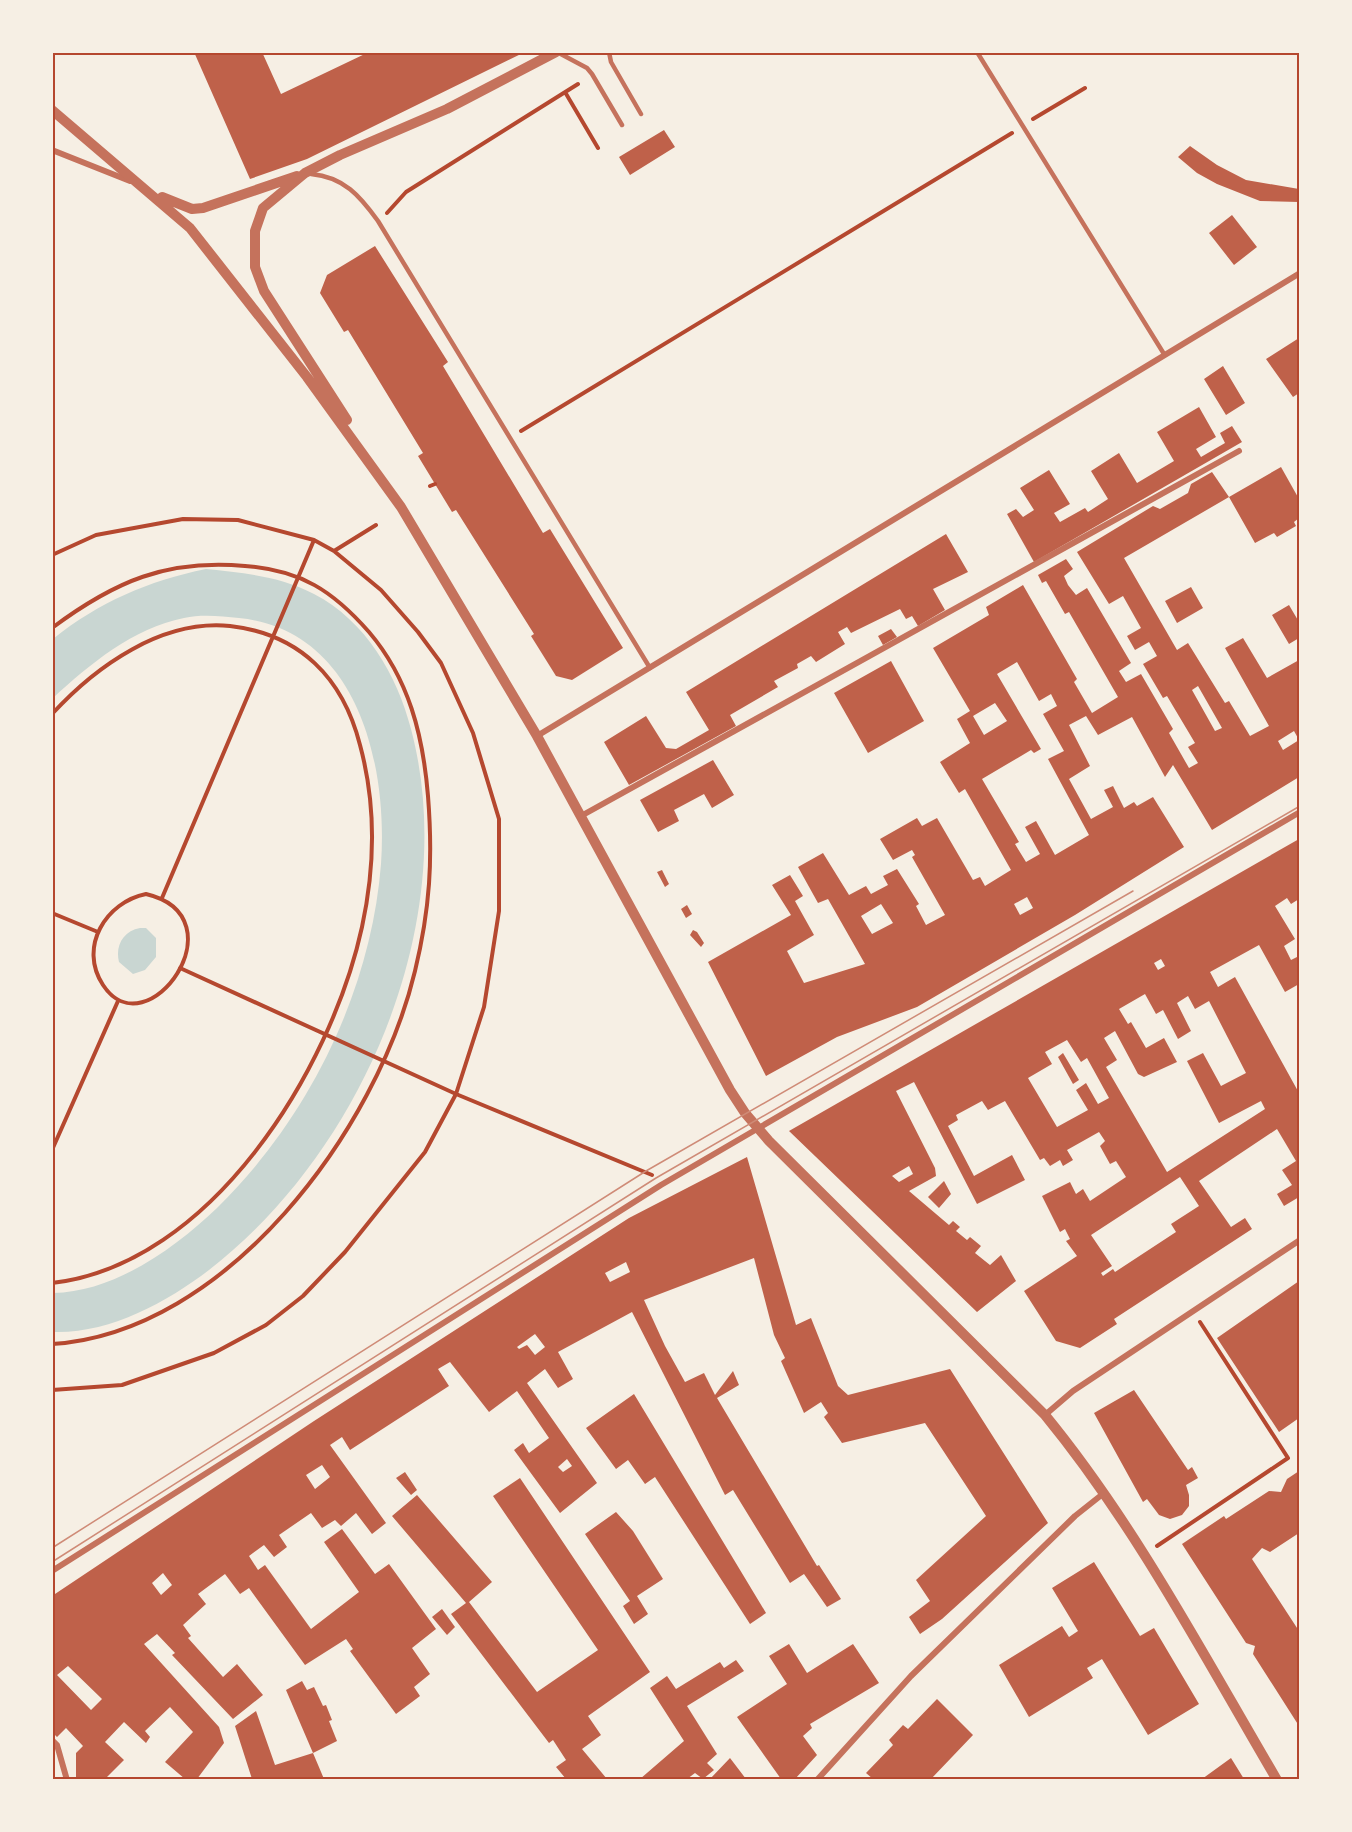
<svg xmlns="http://www.w3.org/2000/svg" width="1352" height="1832" viewBox="0 0 1352 1832" font-family="Manrope,sans-serif">
<style>
.water{fill:#c9d6d2}
.building{fill:#bf614a;fill-rule:evenodd}
.lines{fill:none;stroke-linecap:round;stroke-linejoin:round}
.path{stroke:#b5482f;stroke-width:4}
.service{stroke:#c5725c;stroke-width:4.5}
.minor{stroke:#c5725c;stroke-width:6}
.tertiary{stroke:#c5725c;stroke-width:10}
.tram{stroke:#cf8b77;stroke-width:1.5}
.neatline{fill:none;stroke:#b5482f;stroke-width:2}
</style>
<rect width="100%" height="100%" fill="#f6efe4"/>
<path class="water" d="M206,569c38,4 74,7 108,25 52,27 83,81 97,135 51,192 -49,423 -202,541 -43,33 -101,64 -156,62v-39c61,-1 121,-44 164,-85 91,-89 154,-216 164,-344 7,-99 -23,-234 -142,-246 -18,-2 -38,-4 -55,0 -51,10 -94,46 -131,80v-59c46,-37 95,-58 153,-70z
M140,928h6l10,10v19l-11,13 -12,4 -14,-12c-4,-16 4,-31 21,-34z"/>
<path class="building" d="M194,52h68l19,42 88,-42h156l-218,107 -57,20z
M664,130l11,17 -45,28 -11,-18z
M1190,146l27,19 29,15 53,9v13l-39,-1 -43,-17 -20,-11 -19,-16z
M1232,215l25,32 -23,18 -25,-32z
M375,246l73,116 -5,4 100,167 7,-4 73,119 -51,32 -16,-4 -25,-40 3,-2 -78,-124 -4,2 -34,-56 5,-3 -75,-123 -4,2 -24,-39 7,-18z
M1299,338v55l-6,4 -27,-38z
M1223,366l22,37 -19,12 -22,-36z
M1199,407l17,30 -20,12 5,8 24,-14 -5,-10 12,-7 10,16 -208,120 -27,-48 9,-5 7,8 11,-7 -14,-22 29,-18 21,34 -16,9 6,9 25,-14 3,4 20,-13 -17,-28 28,-18 18,30 37,-22 -17,-29z
M1281,467l18,32v19l-5,4 2,4 -19,11 -3,-4 -19,10 -26,-46 -105,61 53,92 11,-7 37,60 4,-2 21,35 19,-10 -44,-78 18,-10 24,40 32,-18v117l-87,53 -39,-65 -8,12 -33,-60 -34,18 -12,-19 -17,9 21,41 -21,13 22,40 22,-12 -9,-17 9,-4 11,22 10,-6 3,4 16,-9 31,50 -109,68 -158,92 -80,30 -71,39 -58,-114 83,-47 -19,-30 18,-10 13,21 -8,5 19,34 -27,16 17,32 61,-19 -37,-65 -10,4 -20,-36 25,-14 26,42 17,-9 5,8 17,-9 -5,-9 14,-7 22,35 -3,2 10,19 19,-10 -33,-58 3,-2 -3,-5 -19,10 -13,-21 37,-21 5,8 15,-8 36,62 7,-3 5,9 26,-16 -46,-81 -6,4 -19,-31 30,-19 -13,-24 13,-8 -37,-63 56,-33 -3,-8 37,-22 54,94 -3,3 18,31 26,-16 -49,-85 -4,2 -19,-33 -4,2 -4,-8 28,-16 7,10 -9,7 4,9 8,10 11,-7 44,75 -12,8 7,11 15,-8 32,55 -4,4 20,35 9,-5 -10,-16 7,-4 -28,-47 -4,2 -20,-34 14,-8 -8,-14 -14,8 -8,-14 14,-8 -18,-32 -14,8 -32,-52 76,-46 7,3 28,-16 3,-9 21,-12 17,25zM1017,662l22,39 12,-7 6,12 -14,8 21,37 -16,8 41,76 -34,20 -19,-34 -11,6 15,27 -14,8 -11,-18 4,-2 -37,-63 49,-29 3,3 7,-4 -44,-75zM1198,686l24,42 -7,3 -23,-41zM995,703l12,18 -23,14 -11,-19zM1294,731l5,9 -16,10 -5,-9zM1027,897l6,11 -13,7 -6,-11zM881,904l12,19 -21,11 -11,-18z
M946,534l22,38 -35,17 12,21 -27,16 -6,-10 -6,3 -6,-10 -49,24 -4,-6 -9,5 7,12 -29,18 -5,-6 -14,8 1,4 -24,13 4,6 -48,28 6,11 -107,59 -25,-43 42,-26 20,32 10,1 33,-19 -23,-38z
M1191,587l12,21 -26,15 -12,-22z
M1289,605l10,17v16l-10,6 -17,-29z
M891,629l6,8 -14,8 -5,-9z
M891,661l33,60 -56,32 -34,-60z
M713,760l21,35 -22,13 -8,-14 -30,16 5,11 -21,11 -18,-32z
M1299,839v60l-8,5 -4,-6 -12,8 20,33 -11,7 7,14 8,-4v28l-14,8 -26,-47 -49,27 8,15 17,-10 64,116v104l-15,9 -7,-12 15,-9 -10,-15 14,-9 -19,-32 -78,52 32,46 14,-9 7,11 -138,90 3,5 -37,24 -24,-7 -32,-50 53,-35 -11,-15 4,-2 -5,-10 -5,3 -18,-36 28,-14 6,12 7,-5 7,12 36,-24 -10,-16 -6,3 -10,-18 5,-5 -6,-9 -32,18 6,10 -10,6 -3,-6 -10,6 -6,-8 -4,2 -35,-59 -17,9 -6,-9 -26,14 2,5 -10,6 26,50 38,-21 13,25 -48,24 -63,-122 -18,9 39,77 1,8 -27,15 40,34 4,-4 7,6 -4,4 11,9 3,-3 11,9 -6,7 15,12 11,-10 15,26 -39,31 -188,-181zM1161,959l4,7 -7,4 -4,-7zM1145,994l11,20 7,-4 15,29 13,-8 -14,-28 11,-7 7,13 14,-8 37,72 -25,13 -18,-33 -16,8 32,62 42,-22 4,8 -98,63 -61,-105 11,-7 -13,-22 11,-7 23,43 6,3 33,-15 -13,-24 -18,10 -15,-26 -3,2 -9,-15zM1067,1040l14,22 6,-4 22,40 -11,6 -12,-21 -10,7 12,20 -31,17 -29,-49 24,-14 -7,-12zM909,1166l4,8 -14,8 -7,-6zM1180,1177l19,29 -28,18 5,8 -61,40 -2,-3 -10,7 -2,-3 11,-7 -21,-31z
M662,870l7,14 -4,3 -8,-15z
M687,905l5,9 -6,4 -5,-9z
M693,930l4,2 7,11 -3,4 -11,-12z
M1063,1053l16,27 -6,4 -15,-27z
M747,1157l49,168 15,-7 27,68 10,9 102,-26 98,154 -106,96 -22,15 -11,-17 21,-16 -14,-21 70,-64 -61,-93 -83,20 -18,-26 4,-4 -7,-11 -17,11 -23,-52 4,-3 -11,-23 -20,-77 -110,42 21,46 20,36 19,-9 11,22 18,-24 6,14 -22,13 100,168 2,-1 22,34 -14,8 -23,-33 -14,9 -57,-93 -8,5 -93,-183 -74,40 15,27 -15,9 -13,-19 -18,14 70,100 -37,30 -46,-63 9,-7 6,10 20,-15 -32,-47 -28,21 -39,-50 -12,7 11,17 -99,64 -8,-13 -12,8 56,78 -14,11 -16,-21 -15,13 -6,-6 -13,8 -11,-15 -32,22 8,12 -13,10 -10,-12 -15,11 9,14 7,-5 46,64 48,-37 -35,-50 18,-13 33,45 14,-10 47,65 -24,19 18,26 -16,13 6,9 -24,18 -46,-63 3,-2 -7,-10 -41,26 -56,-77 -9,6 -15,-20 -27,20 8,10 -23,21 8,11 -3,2 35,39 14,-13 26,31 -30,24 -61,-64 3,-2 -18,-19 -13,10 75,83 5,16 -27,36h-12l-20,-17 28,-30 -23,-25 -25,24 5,6 -4,6 -22,-21 -19,20 19,18 -19,19h-29v-26l7,-7 -17,-18 -9,9 -5,-5v-136l262,-175 315,-203zM626,1262l4,10 -20,10 -5,-9zM535,1334l10,13 -10,8 -8,-10 -8,4 -2,-2zM567,1459l5,7 -9,6 -5,-5zM322,1465l8,12 -15,12 -9,-14zM163,1573l9,12 -11,10 -9,-12zM68,1666l34,33 -11,11 -34,-35z
M944,1181l7,13 -12,14 -11,-11z
M1299,1281v137l-20,14 -62,-94z
M1134,1390l54,80 4,-3 6,11 -12,7 3,10v11l-7,9 -12,4 -11,-4 -12,-16 -4,3 -49,-89z
M634,1394l132,219 -16,11 -95,-147 -10,7 -17,-24 -12,9 -30,-41z
M1299,1471v62l-29,19 -8,-4 -10,11 47,72v95l-46,-72 2,-8 -9,-3 -64,-99 42,-28 2,3 43,-28 12,1 6,-13z
M405,1472l12,18 -6,5 -15,-17z
M520,1478l130,194 -62,44 13,19 -19,14 25,30h-41l-10,-12 10,-7 -13,-20 -4,3 -98,-129 15,-11 -74,-87 25,-21 75,87 -23,20 68,90 61,-42 -105,-154z
M616,1512l17,19 30,48 -26,17 11,18 -14,10 -11,-18 7,-5 -45,-67z
M1094,1562l46,74 14,-8 45,76 -51,31 -46,-76 -15,9 6,10 -64,39 -30,-52 63,-39 7,11 9,-6 -26,-43z
M442,1609l13,18 -8,8 -15,-18z
M789,1644l18,29 46,-29 26,39 -69,41 2,4 -9,8 14,19 -22,24h-14l-44,-62 50,-33 -18,-28z
M736,1660l8,11 -57,35 30,48 -10,9 7,7 -11,9 -8,-6 -8,6h-47l44,-38 -34,-53 17,-12 9,13 44,-27 4,6z
M302,1681l5,9 7,-3 9,19 3,-1 6,15 -3,1 8,20 -24,12 -27,-63z
M937,1699l36,36 -42,44h-58l-7,-6 27,-28 -4,-5 14,-15 5,4z
M256,1711l19,54 38,-12 11,26h-72l-17,-53z
M730,1758l16,21h-36z
M1231,1758l13,21h-42z"/>
<g class="lines">
<path class="path" d="M565,92l33,56
M1033,119l52,-31
M387,213l19,-21 172,-108
M521,431l491,-298
M430,486l5,-2
M334,551l42,-26
M52,555l44,-20 87,-16 55,1 76,20 20,11 47,39 37,42 23,31 32,70 26,86v92l-15,96 -28,87 -31,58 -80,100 -42,44 -37,29 -52,28 -92,32 -70,5
M52,628c63,-47 115,-69 193,-62 56,4 88,25 124,66 40,47 54,103 59,164 5,63 2,113 -13,175 -38,159 -188,362 -363,373
M52,714c44,-48 110,-95 178,-88 70,8 113,52 130,119 16,59 15,122 2,182 -31,143 -151,338 -310,356
M146,894c97,23 1,158 -43,91 -25,-38 3,-83 43,-91z
M162,898l152,-358
M52,913l46,19
M180,968l276,126 196,81
M52,1150l66,-149
M1157,1546l131,-88 -88,-136"/>
<path class="service" d="M557,52l30,16 5,6 30,51
M609,52l2,10 30,52
M977,52l187,302
M311,174c33,3 49,22 67,47l272,447"/>
<path class="minor" d="M52,150l78,31
M537,736l763,-463
M581,816l658,-365
M1045,1415l28,-24 227,-151
M52,1571l609,-386 639,-373
M52,1740l5,5 10,35
M817,1780l94,-104 164,-160 29,-23"/>
<path class="tertiary" d="M52,110l138,118 117,149 94,130 136,229 193,354 15,23 24,28 276,274c91,111 159,241 232,365
M162,197l30,12 11,-1 94,-32
M347,420l-83,-129 -9,-24v-36l8,-23 42,-35 35,-18 107,-46 109,-57"/>
<path class="tram" d="M52,1548l594,-377 487,-280
M52,1562l604,-384 644,-372"/>
</g>
<rect width="1352" height="1832" fill="none" stroke="#f6efe4" stroke-width="108"/>
<rect x="54" y="54" width="1244" height="1724" class="neatline"/>
</svg>
